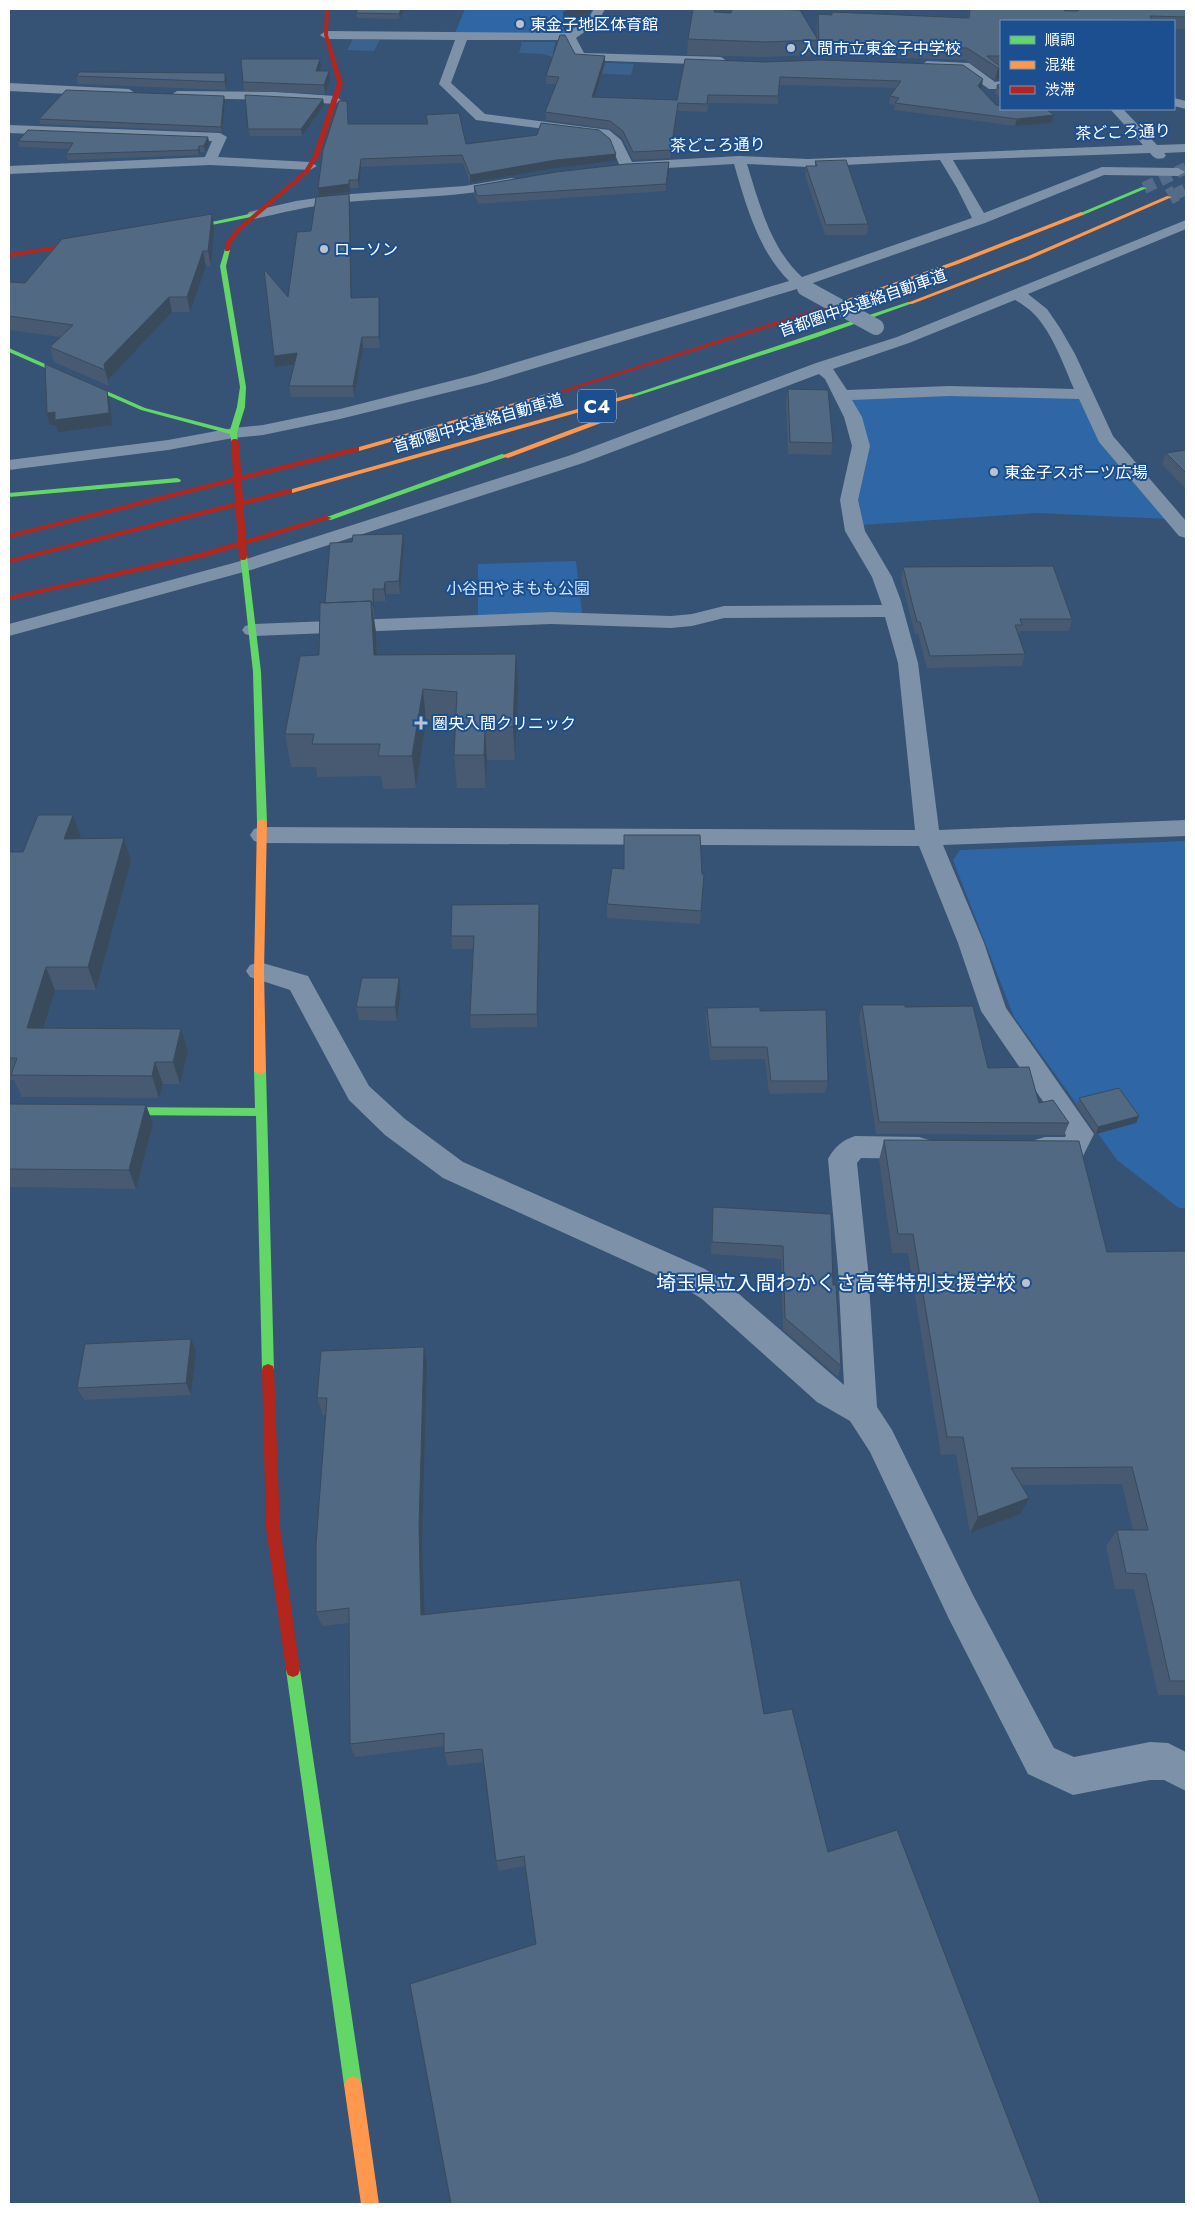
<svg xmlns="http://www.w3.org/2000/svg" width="1195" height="2213" viewBox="0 0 1195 2213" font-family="Jost,'Noto Sans JP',sans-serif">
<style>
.green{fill:#2f66a5}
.water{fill:#3b618d}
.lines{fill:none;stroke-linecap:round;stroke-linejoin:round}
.highway-tunnel-far1{stroke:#546c89;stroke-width:12;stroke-dasharray:12 6;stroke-linecap:butt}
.highway-tunnel{stroke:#546c89;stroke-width:16;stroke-dasharray:16 8;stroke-linecap:butt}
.street{fill:#7d92a8;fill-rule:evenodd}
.fast{fill:#63d668;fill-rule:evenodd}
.slow{fill:#ff974d;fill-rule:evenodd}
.jam{fill:#b3261e;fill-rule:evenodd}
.street-bridge{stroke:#7d92a8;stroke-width:16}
.jam-bridge{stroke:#b3261e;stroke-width:8}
.wall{fill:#475a72}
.shaded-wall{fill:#394a5c}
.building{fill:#526984;stroke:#394a5c}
.poi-dot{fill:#b9c2ce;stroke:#1b4f8f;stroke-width:2}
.labels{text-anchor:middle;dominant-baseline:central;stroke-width:4;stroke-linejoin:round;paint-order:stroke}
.far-poi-label{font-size:16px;fill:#fff;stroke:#1b4f8f;text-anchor:start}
.far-street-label{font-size:16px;fill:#fff;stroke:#1b4f8f}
.far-park-label{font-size:16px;fill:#cfe3fa;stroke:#1b4f8f}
.shield{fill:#1b4f8f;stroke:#bbcadd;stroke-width:1}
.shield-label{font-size:19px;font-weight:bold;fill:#fff}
.poi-label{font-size:20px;fill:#fff;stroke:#1b4f8f;text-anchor:end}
</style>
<rect width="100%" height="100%" fill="#365274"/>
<path class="green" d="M465,9h129l-2,7 -23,17h-114z
M945,394l126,3 13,4 84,118 -131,-6 -175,12 -7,-26 -5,-98 5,-4z
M576,561l6,52 -28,-1 -76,5v-53z
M1186,841v367h-7l-62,-48 -103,-143 -61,-157 7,-10z"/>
<path class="water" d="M353,39l27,1 -6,11 -27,-1z
M522,42h33l-2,12 37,10 1,-2 43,2 -3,11 -44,-2 2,-6 -47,-13 -23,-1z"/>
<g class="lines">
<path class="highway-tunnel-far1" d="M1144,188l42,-20
M1174,195l12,-6"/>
<path class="highway-tunnel" d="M1169,197l7,-4"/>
<path class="street" d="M594,9h11l-7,13 -22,16 8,15 137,4 6,4 -6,4 -141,-5 -4,-1 -10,-19h-99l-16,43 34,31 124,16 12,10 11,22 107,-6 69,3 335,-14 -33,-36h13l34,36 29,-1v8l-22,1 2,2 -2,3c-7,2 -10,0 -14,-5l-197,7 31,53 118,-46 76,1 7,4 -7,4 -74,-1 -119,48 -175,61 3,4 -3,3 -5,2 -8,-4 -311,94 -146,36 -77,16 -30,3 -65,12 -159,20v-10l159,-20 65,-12 30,-3 77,-16 134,-34 315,-94c-31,-31 -43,-76 -55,-117l-101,6 -12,-1 -9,-22 -12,-11 -124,-16 -37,-36 16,-44 -129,-1 -6,-4 6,-4 241,2 22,-15zM940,160l17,28 15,30 -170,59c-31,-28 -43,-74 -55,-113l61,3z
M927,61l42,2 26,19 6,-1v8h-12l-27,-19 -39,-2 -2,-3z
M9,83l120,6 6,4 -6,4 -120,-6z
M177,91l100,1 58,4 6,4 -6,4 -58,-4 -104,-2 -2,-3z
M1174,98l12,3v8l-12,-3z
M9,125l211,8 7,4 -9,20 92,5 7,4 -7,4 -100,-5 -201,9v-8l196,-9 7,-16 -203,-8z
M511,178l5,1 2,3 -2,3c-59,14 -120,12 -179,18 -28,3 -56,10 -83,16l-7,-4 2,-3 47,-11 41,-6 127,-9z
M1186,220v9l-158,65 19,15 13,19 15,26 38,82 73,85v17l-7,-2 -80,-94 -20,-43 -130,-3 -97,4 10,17 8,29 -12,54 7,31 27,46 9,24 17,62 21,167 247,-10v16l-243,9 41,98 22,65 88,126 -11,22c-15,5 -33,5 -48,0l-4,-8 4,-8 10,-3h20l1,-2 -85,-124 -23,-68 -39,-97 -657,-3 -8,-2 -4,-6 4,-6 8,-2 653,3 -17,-167 -13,-46 -161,1 -32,8 -21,2 -120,-4 -299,12 -7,-2 -3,-4 3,-4 7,-2 299,-12 120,4 21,-2 32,-8 158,-1 -10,-28 -27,-46 -5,-31 12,-54 -8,-29 -19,-38 -6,-5 -236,89 -332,107 -242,66v-12l228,-62 334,-107 245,-92 81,-26zM1015,300c7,4 14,9 19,14 18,18 30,52 40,75l-125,-3 -102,4 -14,-21 76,-26z
M259,962l49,14 61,110 36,33 58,43 242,107 19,12 120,104 -6,-116 -10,-110c6,-12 15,-19 27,-23l64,1 10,3 4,8 -4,8 -10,3 -58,-1 -4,5 11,106 9,138 15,23 81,165 81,153 20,9 76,-15 18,1 18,9v39l-22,-11h-14l-77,15 -45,-21 -79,-155 -79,-167 -20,-31 -33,-19 -115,-103 -19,-12 -240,-109 -58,-43 -36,-35 -59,-110 -40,-13 -4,-6 4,-6z"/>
<path class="fast" d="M1142,187l5,1 -64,27 -5,-1z
M254,213l2,1v2l-79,16 -3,-2z
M225,249l5,1 -4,16 20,121 -1,20 -8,26 1,12h-6l-2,-11 -89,-24 -132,-58v-4l2,1 134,59 85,22 7,-23 3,-20 -20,-121z
M908,302l5,1 -98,35 -182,59 -5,-1z
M502,454l7,2 -178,64 -7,-2z
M177,478l4,2 -1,2 -171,15v-4z
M240,554l7,2 14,116 6,150 -5,3 -5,-3 -4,-150z
M260,1067l6,4 8,299 -1,4 -5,2 -5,-2 -1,-4 -6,-254 -144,-1 -4,-1 -2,-3 2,-3 4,-1 143,1 -1,-37z
M293,1663l5,2 2,5 62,415 -3,6 -6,3 -6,-3 -3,-6 -58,-415 2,-5z"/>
<path class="slow" d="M1167,196l5,1 -142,62 -118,45 -5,-1 119,-46z
M1081,212l3,2 -1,1 -125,49 -128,44 -5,-1 128,-45z
M553,392l3,2 -1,1 -196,56 -7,-2z
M631,394l2,1v2l-341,96 -7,-2z
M594,421l7,2 -93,35 -7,-2z
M262,819l5,3 -3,149 2,100 -6,4 -6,-4v-100l3,-149z
M353,2076l6,3 3,6 17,119h-18l-17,-119 3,-6z"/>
<path class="jam" d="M325,9h4l-1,26 15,48 -24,73 -11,17 -67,57 -9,12 -3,9h-4l1,-9 11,-14 67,-57 9,-15 24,-73 -13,-48z
M90,241l2,1v2l-83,13v-4z
M828,305l2,1v2l-275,87 -5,-1z
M356,447h3v4l-350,87v-4z
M289,489h3v4l-283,70v-4z
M325,516l7,2 -127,39 -196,43v-4l191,-43z
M268,1364l5,2 1,4 6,158 20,142 -2,5 -5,2 -5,-2 -2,-5 -20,-142 -4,-158 1,-4z"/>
<path class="street-bridge" d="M805,288l71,39"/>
<path class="jam-bridge" d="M235,443l8,113"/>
</g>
<path class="wall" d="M358,9h46l-4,10 -43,-1 -1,-5z
M969,9h94l2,2h3l-2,-2h120v20h-12v-8h-173v48l-2,10 -4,1 -30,-20 -147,-5 -1,-7v7l-52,2 -78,-2 1,-16 26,-27 103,26v-12l1,-12 150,3z
M575,54l30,2v7l-11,34 83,3 8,-41 297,27 -2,2 16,17 56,18 -37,3 -121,-16 1,-5 -6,-1 1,-8 6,-8 -117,-3 -1,19 -70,-1 -1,9 -30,-1 -6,47 -38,2 -10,-21 -13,-10 -64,-9 -1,-8 11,-28h-10v-8z
M321,67l-1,4 10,9 -5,14 -81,-3 -1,-9z
M76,76l151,5 -1,9 -148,-6z
M1001,84v15l-6,-6 2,-8z
M323,99l1,6 -22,31h-52l-2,-7z
M225,101l-3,31 -182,-8 -1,-5z
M347,101l1,23h79l-1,-9 40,29 149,17 -59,7 -86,15 -7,-20 -102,4 -2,21h-9v4l-31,4 -1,-8z
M208,137l1,6 -4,9h-5l-1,3 -131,5 -2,-6 4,-5 -51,-2 -1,-6z
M815,161l53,63 -1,11h-42l-20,-59 1,-10h9z
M669,162l-3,29 -188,13 -4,-10v-8z
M349,194l1,10 2,94 28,10v40h-17l-9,49h-63l-2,-11 5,-21 -19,2 13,-70 23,-66z
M212,214l2,14 -3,38h-5l-16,46h-18l-64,68 1,6 -55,-24 -4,-15 10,-10 -51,-7v-48l16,1z
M788,389l45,54 -2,12 -43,-1 -2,-53z
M1186,450v39l-24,-25 4,-11z
M403,534l1,12 -4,48h-14v7l-12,1 1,15h-1l2,16 1,22 139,-1 2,32 -3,74h-28l-1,28h-29l-3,-33 1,-31 -29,-3 -10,67 -33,1 -2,-13 -64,1 -1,-10h-25l-6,-33 34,-79 6,-52 27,-61z
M903,567l169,52 -3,12h-49l-1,5 6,18 -3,12 -95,2 -9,-34h-3l-14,-55z
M73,815l8,24 43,-1 7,23 -35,129h-41l-11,38 137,1 7,22 -8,33h-17l-4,14 -137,-1 -8,-17h-5v-228h14z
M624,835l78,39h2l-4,50 -93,-6v-14l17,-35z
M540,917l-3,110 -66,1 -1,-13 3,-66h-21l-1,-13z
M401,991l-4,30 -38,-1 -3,-13z
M862,1005l43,2 83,61 81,55 -5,12 -188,-1 -17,-116z
M707,1008l53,3 68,70 -3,12 -56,1 -4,-35 -55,1 -4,-39z
M1079,1098l60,18 -3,7 -40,11 -20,-29z
M9,1104l137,1 7,19 -17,65 -127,-2z
M884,1140l223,112 79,-1v444h-28l-24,-106h-19l-9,-43 11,-16h16l-11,-46 -101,1 -1,29 -50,19 -14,-79 -15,1 -33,-202h-16l-13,-93z
M713,1207l118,7 2,71 8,81 -3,11 -55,-47 -2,-71 -70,-5 1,-35z
M196,1351l-5,44 -107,5 -7,-12z
M427,1365l-5,178 2,72 316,-35 -204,364 -11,-78 -26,5 -3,-10 -12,-99 -36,4 -4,-13v-7l-89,11 -5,-13 -1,-121 -27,3 -6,-14 10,-197h-3l-6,-17z"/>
<path class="shaded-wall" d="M401,9h3l-4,10 -1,-5z
M569,9h23v1l-4,7 -24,14 -1,-19z
M605,56v7l-13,42v-8z
M320,59l1,8 -4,13 -1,-9z
M1001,67l-2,12 -4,1 3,-12z
M329,71l1,9 -5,14 -1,-9z
M225,73l2,8 -1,9 -1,-8z
M983,79l-1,7 -5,7 1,-7z
M224,96l1,5 -3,31 -1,-5z
M323,99l1,6 -22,31 -1,-7z
M678,103l-1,8 -6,47v-8z
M1054,115l-2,8 -37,3 2,-7z
M208,137l1,6 -4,9 -1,-6z
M199,146l1,6 -1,3 -1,-5z
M616,154l-1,7 -59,7 -86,15v-8l86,-15z
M361,159v8l-2,21 -1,-8z
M669,162v7l-3,22v-7z
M349,180l1,12 -31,4 -1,-8z
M349,194l1,10 2,105 -1,-11z
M212,214l2,14 -3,38 -3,-15z
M203,251l3,15 -16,46 -3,-15z
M169,297l3,15 -64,68 1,6 -4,-16 -1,-6z
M379,297l1,11v40l-1,-11z
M362,337l1,11 -9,49 -1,-11z
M297,353l2,11 -24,3 -1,-11z
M107,391l3,12 2,22 -54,7 -2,-7h-6l-3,-12 8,-1z
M403,534l1,12 -4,48 -1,-13z
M385,582l1,12v7l-2,-12z
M373,589l1,13 1,15 -2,-12z
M371,601l5,32 2,54 -4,-32z
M516,654l2,32 -3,74 -2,-33z
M423,689l3,32 -10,67 -4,-32z
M485,727l2,33 -1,28 -2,-33z
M73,815l8,23 -9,23 -8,-22z
M124,838l7,23 -35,129 -8,-23z
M539,904l1,13 -3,110v-13z
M46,967l9,23 -18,60 -10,-22z
M399,978l2,13 -4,30 -2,-14z
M181,1029l7,22 -8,33 -7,-22z
M155,1062l8,22 -4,14 -7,-22z
M146,1105l7,19 -17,65 -7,-19z
M1139,1116l-3,7 -40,11 2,-7z
M191,1339l5,12 -5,44 -5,-12z
M424,1347l3,18 -5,178 3,86 -4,-14 -2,-88z
M1029,1498l-9,16 -50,19 8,-16z"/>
<path class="building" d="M358,9h43l-2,5 -43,-1z
M693,9h22l-1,3 17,1 1,-4h37l31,1 18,30 -52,2 -78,-3z
M970,9h93l2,2h13l2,-2h106v8l-36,-1 2,4 -80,1h-71v35h-14l14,11 -3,1 -31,-20 -148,-5 -1,-29 14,1v-3l137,6z
M560,35h5l10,19 30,2 -13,41 85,3 8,-41 80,3 56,-2 142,5 20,14 -5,7 18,19 5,1v3h45l8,6 -37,4 -122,-16 4,-5 -9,-2 11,-15 -121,-4 -2,19 -70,-1 -1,9 -29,-1 -7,47 -38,2 -10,-21 -13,-10 -65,-9 14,-35 -13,-1z
M241,59h79l-4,12h13l-5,14 -81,-3z
M80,72l145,1v9l-149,-6z
M1001,84v6l-4,-5z
M66,90l158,6 -3,31 -182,-8z
M245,95l78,4 -22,30h-53z
M339,101h8l1,23h80l-2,-9 33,-2 7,31 71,-9 4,-12 58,7 11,9 6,15 -60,6 -86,15 -8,-20 -101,4 -3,21h-9v4l-31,4 5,-38z
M28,130l180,7 -4,9h-5l-1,4 -132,4 7,-11 -55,-2z
M846,160l22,64 -42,1 -20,-59h11l-2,-5z
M669,162l-3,22 -189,12 -3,-10 82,-14 70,-8z
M349,194l2,104 28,-1v40h-17l-9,49h-64l8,-33 -23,3 -10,-87 24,28 9,-65 14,-1 5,-34z
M212,214l-4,37h-5l-16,46h-18l-65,67 1,6 -55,-23 23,-22 -64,-9v-34l16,1 37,-44z
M45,364l62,27 2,22 -54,7v-8l-8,1z
M788,389l40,1 5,53 -43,-1z
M1186,450v23l-20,-20z
M403,534l-4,47 -14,1 -1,7h-11v16h-1l-1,-4 -46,2 5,-60 22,-1 1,-7z
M1053,566l19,53h-52l2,6h-7l10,29 -95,2 -10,-34h-3l-14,-55z
M371,601l3,54 142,-1 -3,73h-28l-1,28h-30l3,-63 -34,-3 -11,67h-34l2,-12h-68l2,-10h-29l15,-78 19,-1 1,-52z
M38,815h35l-9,24 60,-1 -36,129h-42l-19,61 154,1 -8,33h-18l-3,14 -141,-1 6,-17h-8v-206h14z
M624,835h76l2,39h2l-3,37 -94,-7 5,-36 12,1z
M539,904l-2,110 -67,1 4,-79h-23l1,-31z
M362,978h37l-4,29h-39z
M862,1005h43v2l68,-1 15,62 41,-1 10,36 14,-3 16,23 -190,-1z
M760,1007v4l66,-1 2,71h-57l-4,-34h-56l-4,-39z
M1119,1088l20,28 -41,11 -19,-29z
M9,1104l137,1 -17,65 -120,-1z
M884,1140l195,1 28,111 79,-1v430h-16l-24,-107 -20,-1 -9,-43h31l-16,-63 -121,1 18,30 -51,19 -15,-80h-16l-34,-203h-15z
M713,1207l118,7 2,71h3l5,81 -56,-48 -2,-72 -71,-4z
M191,1339l-5,44 -109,5 8,-44z
M424,1347l-5,180 2,88 319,-35 24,134 28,-5 36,143 69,-22 144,374h-590l-41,-220 126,-40 -12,-88 -28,5 -14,-112 -38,4v-20l-94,11 -1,-136 -33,4v-68l11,-146h-10l4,-47z"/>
<g class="poi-dot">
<circle cx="520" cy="24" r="5"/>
<circle cx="791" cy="48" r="5"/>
<circle cx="324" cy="249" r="5"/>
<circle cx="994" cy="472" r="5"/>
<path d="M418.5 715.5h5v5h5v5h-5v5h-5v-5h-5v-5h5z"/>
<circle cx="1026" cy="1283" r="5"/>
</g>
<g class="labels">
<g class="far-poi-label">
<text x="530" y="24">東金子地区体育館</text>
<text x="801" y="48">入間市立東金子中学校</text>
<text x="334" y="249">ローソン</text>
<text x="1004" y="472">東金子スポーツ広場</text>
<text x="432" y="723">圏央入間クリニック</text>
</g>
<g class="far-street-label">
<text transform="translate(1123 132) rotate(-2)">茶どころ通り</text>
<text transform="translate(718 145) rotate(-1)">茶どころ通り</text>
<text transform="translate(863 303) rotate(-19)">首都圏中央連絡自動車道</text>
<text transform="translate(478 423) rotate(-16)">首都圏中央連絡自動車道</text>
</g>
<g class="far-park-label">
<text x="518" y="588">小谷田やまもも公園</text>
</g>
<rect class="shield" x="578" y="389.5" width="38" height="33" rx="4"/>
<g class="shield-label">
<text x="597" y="406">C4</text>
</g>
<g class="poi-label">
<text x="1016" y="1283">埼玉県立入間わかくさ高等特別支援学校</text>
</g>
</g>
<rect width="1195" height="2213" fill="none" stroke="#ffffff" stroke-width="20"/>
<rect x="1000" y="20" width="175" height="90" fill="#1b4f8f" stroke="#7695bc"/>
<rect x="1010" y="36" width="25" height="8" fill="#63d668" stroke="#7695bc"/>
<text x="1045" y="45" font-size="15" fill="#ffffff">順調</text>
<rect x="1010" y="61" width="25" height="8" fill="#ff974d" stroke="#7695bc"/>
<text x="1045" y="70" font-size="15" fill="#ffffff">混雑</text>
<rect x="1010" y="86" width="25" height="8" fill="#b3261e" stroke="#7695bc"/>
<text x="1045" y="95" font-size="15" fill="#ffffff">渋滞</text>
</svg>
